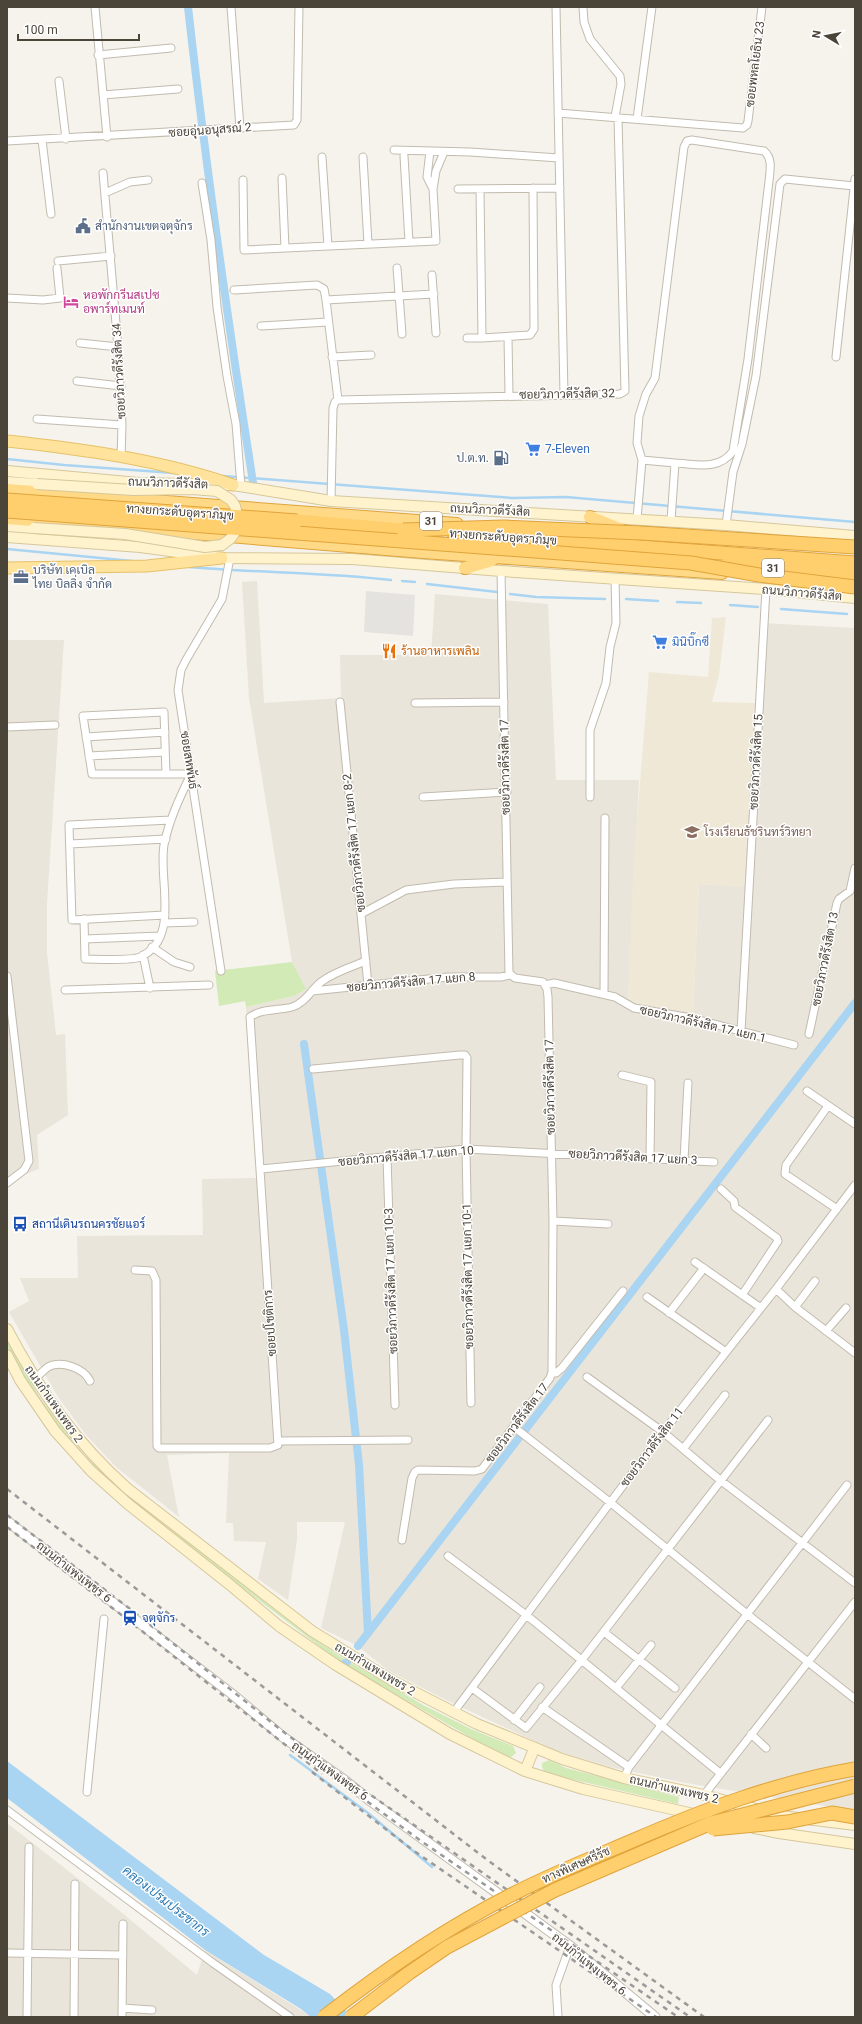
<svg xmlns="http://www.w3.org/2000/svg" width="862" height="2024" viewBox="0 0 862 2024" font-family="Roboto,Sarabun,sans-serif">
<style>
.residential{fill:#eae5da}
.education{fill:#efe8d6}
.green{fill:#d2eab5}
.parking{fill:#e5e3e0}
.water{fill:#a9d4f2}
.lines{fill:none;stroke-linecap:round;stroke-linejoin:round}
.stream{stroke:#a9d4f2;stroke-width:2.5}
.canal{stroke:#a9d4f2;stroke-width:8}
.minor-casing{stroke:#c2bbae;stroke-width:9}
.tertiary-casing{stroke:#c2bbae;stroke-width:11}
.secondary-casing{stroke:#d6c79b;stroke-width:12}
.primary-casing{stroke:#e6c16a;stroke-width:13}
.trunk-casing{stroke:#e0a43c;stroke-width:14}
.motorway-casing{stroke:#e0a43c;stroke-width:15}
.minor{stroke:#fff;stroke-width:7}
.tertiary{stroke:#fff;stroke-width:9}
.secondary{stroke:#fff3cd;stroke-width:10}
.primary{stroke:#ffe39c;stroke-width:11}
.trunk{stroke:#ffd985;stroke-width:12}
.motorway{stroke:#ffcf6e;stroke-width:13}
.rail{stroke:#9a9a9a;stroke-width:2.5;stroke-dasharray:5 5;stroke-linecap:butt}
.secondary-bridge-casing{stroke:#d6c79b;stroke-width:12;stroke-linecap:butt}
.motorway-bridge-casing{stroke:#e0a43c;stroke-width:15;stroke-linecap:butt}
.secondary-bridge{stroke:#fff3cd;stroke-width:10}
.motorway-bridge{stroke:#ffcf6e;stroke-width:13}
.labels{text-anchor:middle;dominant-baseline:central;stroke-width:3;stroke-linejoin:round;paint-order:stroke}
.shield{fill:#fff;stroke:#817c74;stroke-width:1}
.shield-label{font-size:11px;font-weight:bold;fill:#4b4439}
.street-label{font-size:12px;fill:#4b4439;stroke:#fff}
.service-label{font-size:12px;fill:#4e5e75;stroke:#fff;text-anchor:start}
.hotel-label{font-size:12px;fill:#b23c85;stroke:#fff;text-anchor:start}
.shop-label{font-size:12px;fill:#366cbe;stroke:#fff;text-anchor:start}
.food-label{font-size:12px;fill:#c56008;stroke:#fff;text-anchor:start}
.education-label{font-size:12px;fill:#785e54;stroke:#fff;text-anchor:start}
.transit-label{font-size:12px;fill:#164399;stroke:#fff;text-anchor:start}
.water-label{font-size:13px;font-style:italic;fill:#2e7ab2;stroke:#fff}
</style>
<rect width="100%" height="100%" fill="#f6f3ec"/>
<path class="residential" d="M257,581l7,122 77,-5 -1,-43h91l4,-61 113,10 8,176h83l-11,220 9,6 56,6 6,-128 45,2 16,-263 95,5v1183l-169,-28 -76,-16 -56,-17 -106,-49 -59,-30 -33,-26 -35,-17 24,-106h-48v18l-9,60 -30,-21 8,-37 -32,-1 -1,-18h-7l3,-70 -62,2 12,62 -63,-50 -30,-32 -28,-38 -49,-85 20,-11 -9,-23h58l-1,-42 126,-1 -1,-56 55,-1 -11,-171 48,-11 12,-7 -14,-27 -43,-264 -7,-116z
M7,640h57l-17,264v48l9,83 9,-1 3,81 -31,20 2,34 -32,12z
M7,1823l114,89 76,63 8,-25 107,67h-305z"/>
<path class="education" d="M726,617l-7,58 -7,27 43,1 -11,184 -45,-3 -6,128 -56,-6 -9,-6 6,-143 15,-185 59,5 4,-59z"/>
<path class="green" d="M292,962l14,27 -12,7 -48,11 -1,-6 -26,5 -4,-35z
M7,1339l33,59 32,42 15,18 33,30 32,26 149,116 40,27 82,48 50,25 40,16 3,7 -6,5 -18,-8 -153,-89 -196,-149 -43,-37 -31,-34 -30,-40 -32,-55z
M549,1760l17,8 113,29 -1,7 -133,-31 -3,-6v-4z"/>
<path class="parking" d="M366,591l49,4 -2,41 -49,-4z"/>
<path class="water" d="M7,1761l257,194 66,39 22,23h-41l-10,-8 -96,-59 -198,-152z"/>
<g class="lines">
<path class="stream" d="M7,459l57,6 110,8
M223,476l289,22 54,-1 289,25
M7,549l125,12
M189,567c67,6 135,5 202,13
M402,581l13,1
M427,584l70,8
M510,594l26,3 69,2
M626,599l32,2
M677,602l24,1
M730,605l28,2
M781,609l66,5
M290,1755l78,58 64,54"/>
<path class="canal" d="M188,7c18,161 41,322 66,482
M304,1044l40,286 15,135 9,168
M358,1646l497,-643
M345,1663l2,-1"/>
<g class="minor-casing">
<path id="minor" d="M95,7l12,130
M231,7l9,121
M556,7l8,388
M583,7l1,15 6,17 30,37 1,8 -6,33
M98,55l73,-7
M59,81l7,58
M103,95l75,-6
M558,113l185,15 4,-3 1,-4 14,-114
M637,119l15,-112
M42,140l9,74
M7,141l287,-16 3,-5 2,-113
M394,150l76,2 89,6
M430,151l-3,26 6,12 3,-18 8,-19
M404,156l5,86
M322,157l6,89
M363,157l5,87
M103,173l15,174 4,78
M282,178l3,70
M243,180l1,70 192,-9 -3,-52
M202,183l9,57 6,67 10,69 9,48 5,62
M458,189l102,-1
M480,189l2,149 48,-3 4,-6 -1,-141
M105,193l25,-11 18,-2
M58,261l53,-5
M397,268l5,66
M432,275l4,58
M234,290l83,-5 7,4 2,11
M7,298l36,2 17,-2 -3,-30
M261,326l67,-4
M508,337l1,58
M467,338h15
M80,343l38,4
M332,357l39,-2
M836,357l19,-178
M77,381l44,5
M338,400l-12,-100 108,-6
M37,419l85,6 -1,33
M331,501l2,-93 2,-6 3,-2 282,-6 5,-3 -7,-273
M637,519l5,-59
M671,521l4,-58 -33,-3 -5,-17 2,-27 7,-22 9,-16 29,-231 3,-6 5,-1 72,11c9,7 6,20 5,30l-21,178 -15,92c-14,20 -37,13 -58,12
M726,525l7,-53 9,-28 14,-68 24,-192 5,-5 69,7
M340,702l28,283
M415,703l89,-1
M7,727l48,-2
M86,737l79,-5
M89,756l76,-4
M423,797l84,-5
M590,797v-67l16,-47 4,-36 6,-24 -1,-44
M70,844l96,-5
M361,914l45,-24 48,-6 53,-2
M165,915l-93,5 -3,-95 102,-5
M84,919l1,40c11,0 47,2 55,-2 41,-18 18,-78 24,-112 5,-25 16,-48 27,-71h-99l-9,-58 81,-4 2,62
M164,923l30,-1
M85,939l75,-3
M152,947l22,15 16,5
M143,955l7,33
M221,971l-43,-281 3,-20 5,-10 36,-61 8,-41
M7,976l22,185 -5,9 -17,13
M545,985l9,-2 61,14 19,11 57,10 103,27
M65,990l144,-5
M312,991l136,-14h53l9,-2
M604,994l1,-176
M741,1031l25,-442
M809,1034l28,-131 2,-4 11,-8 5,-23
M313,1069l147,-14h5l2,3 -1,91 5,254
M622,1075l29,7 -1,77
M807,1091l48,33
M828,1106l-42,59 -1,9 52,35
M387,1157l8,248
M684,1160l4,-77
M261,1169l205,-20 248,13
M721,1189l13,12 1,6 42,31 1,3 -36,54
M553,1221l55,3
M695,1262l66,46
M135,1270l17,1 4,9 1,166 2,2h111l8,-3 -28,-428c13,-9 28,-6 42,-10 13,-4 19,-17 29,-25 13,-10 30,-15 45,-21
M776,1289l19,18 60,46
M647,1297l79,55
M795,1307l20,-26
M669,1313l35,-45
M826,1331l20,-23
M552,1373h4l6,-5 61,-77
M587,1377l76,55 57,48 135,103
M36,1378c3,-3 8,-8 12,-11 13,-7 36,1 42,14
M514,1427l97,76 136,111 108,85
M278,1441l130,-1
M683,1449l42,-54
M402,1540l10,-62 3,-6 3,-2 57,1 7,-2 68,-91 2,-6 1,-151 -5,-224 -1,-8 -4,-7 -28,-4 -6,-5 -8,-402
M448,1556l77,58 195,159
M604,1632l71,56
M472,1688l54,40 55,-67 187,-241
M616,1688l35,-43
M542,1707l87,60
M453,1713l210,-281 113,-143 79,-104
M514,1720l26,-33
M751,1734l15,14
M624,1778l5,-11 218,-282
M87,1792l17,-173
M704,1795l151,-193
M7,1810l206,153 77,54
M7,1953l116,2
M122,2008l30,2
M27,2017l2,-170
M74,2017l1,-133
M122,2017l1,-93
M558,2017l-2,-32 14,-39"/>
</g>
<g class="tertiary-casing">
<path id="tertiary" d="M7,1521l225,173 51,43 60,42 25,20 202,147 85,71"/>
</g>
<g class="secondary-casing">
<path id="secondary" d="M7,471l132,12 94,2 98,16 395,24 129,11
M7,482l30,2
M7,526l27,2
M7,537l133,10 82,11 130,1 149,12 265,18 89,9
M7,1329c33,62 68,113 121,160l184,142 81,50 84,43 85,35 62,19 80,17 78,21 73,9
M7,1355l13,25 35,51 36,40 37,33 101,80 50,42 57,39 114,69 75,37 58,18 115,26
M525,1771l9,-22
M754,1828l25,5 76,11"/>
</g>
<g class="primary-casing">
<path id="primary" d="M7,441c76,8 154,19 226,44
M7,568l140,-2 75,-8"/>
</g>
<g class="trunk-casing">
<path id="trunk" d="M7,490l450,34
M590,517l34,14
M7,518l416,34 299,21
M465,568l27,-8"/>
</g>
<g class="motorway-casing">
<path id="motorway" d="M297,521l117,10
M454,533l401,30
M727,565l128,9"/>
</g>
<use href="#minor" class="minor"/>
<use href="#tertiary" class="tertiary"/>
<use href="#secondary" class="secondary"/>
<use href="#primary" class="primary"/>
<use href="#trunk" class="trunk"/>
<use href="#motorway" class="motorway"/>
<path class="rail" d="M7,1489l479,370 218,158
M7,1515l127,97 147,118 61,45 348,242
M7,1527l121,93 194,154
M319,1766l102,75 257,176
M312,1772l102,79 242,166"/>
<g class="secondary-bridge-casing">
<path id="secondary-bridge" d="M34,528l91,6 80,13 17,-2 8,-6 6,-8 2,-12 -3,-13 -4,-6 -14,-9 -25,-2 -59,1 -96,-6"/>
</g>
<g class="motorway-bridge-casing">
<path id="motorway-bridge" d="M7,500l290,21
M7,511l684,52 68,12 96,12
M403,530l101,-3 137,6 214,14
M713,1829l74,-7 45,-9 23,4
M324,2017c59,-46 122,-89 189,-123 39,-20 79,-36 119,-53 71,-31 146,-59 223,-72
M351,2017l58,-44 38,-26 108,-57 156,-67 144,-37"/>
</g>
<use href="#secondary-bridge" class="secondary-bridge"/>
<use href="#motorway-bridge" class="motorway-bridge"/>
</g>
<defs>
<g id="civic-bare" transform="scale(1.2)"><path d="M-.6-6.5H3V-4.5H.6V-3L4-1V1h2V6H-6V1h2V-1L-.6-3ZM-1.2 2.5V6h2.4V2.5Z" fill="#5c6f8a" stroke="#fff" stroke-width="2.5" paint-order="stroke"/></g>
<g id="hotel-bare" transform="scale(1.2)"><path d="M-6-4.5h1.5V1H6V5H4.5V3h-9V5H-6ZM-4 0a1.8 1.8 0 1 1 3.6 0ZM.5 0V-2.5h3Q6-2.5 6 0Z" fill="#d1479c" stroke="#fff" stroke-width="2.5" paint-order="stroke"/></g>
<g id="supermarket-bare" transform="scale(1.2)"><path d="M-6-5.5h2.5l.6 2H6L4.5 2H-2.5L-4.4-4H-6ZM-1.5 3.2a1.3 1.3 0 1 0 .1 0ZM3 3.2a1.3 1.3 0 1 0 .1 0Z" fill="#3f7fe0" stroke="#fff" stroke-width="2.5" paint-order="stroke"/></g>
<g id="fuel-bare" transform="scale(1.2)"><path d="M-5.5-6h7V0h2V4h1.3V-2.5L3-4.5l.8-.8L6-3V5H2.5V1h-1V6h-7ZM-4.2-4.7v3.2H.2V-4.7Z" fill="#5c6f8a" stroke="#fff" stroke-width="2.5" paint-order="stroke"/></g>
<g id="office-bare" transform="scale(1.2)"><path d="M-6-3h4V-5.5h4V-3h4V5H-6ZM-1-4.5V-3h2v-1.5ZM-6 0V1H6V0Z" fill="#5c6f8a" stroke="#fff" stroke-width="2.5" paint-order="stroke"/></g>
<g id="restaurant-bare" transform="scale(1.2)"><path d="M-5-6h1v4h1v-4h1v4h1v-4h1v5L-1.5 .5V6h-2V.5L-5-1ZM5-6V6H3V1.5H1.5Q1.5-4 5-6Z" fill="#e8710a" stroke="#fff" stroke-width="2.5" paint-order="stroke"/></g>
<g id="school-bare" transform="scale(1.2)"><path d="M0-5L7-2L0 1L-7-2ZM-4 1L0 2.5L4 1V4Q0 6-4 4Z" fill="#8d6e63" stroke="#fff" stroke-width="2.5" paint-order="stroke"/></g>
<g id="bus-bare" transform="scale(1.2)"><path d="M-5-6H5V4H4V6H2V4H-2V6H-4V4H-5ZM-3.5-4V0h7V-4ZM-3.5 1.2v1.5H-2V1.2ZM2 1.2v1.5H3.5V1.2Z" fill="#1a4fb4" stroke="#fff" stroke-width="2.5" paint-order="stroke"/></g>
<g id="station-bare" transform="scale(1.2)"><path d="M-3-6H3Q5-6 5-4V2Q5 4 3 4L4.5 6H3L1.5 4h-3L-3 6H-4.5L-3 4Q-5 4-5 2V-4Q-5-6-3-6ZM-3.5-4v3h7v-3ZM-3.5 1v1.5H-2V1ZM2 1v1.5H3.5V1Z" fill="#1a4fb4" stroke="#fff" stroke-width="2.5" paint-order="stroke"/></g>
</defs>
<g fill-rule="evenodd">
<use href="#civic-bare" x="83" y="226"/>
<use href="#hotel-bare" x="71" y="302"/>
<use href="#supermarket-bare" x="533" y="449"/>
<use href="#fuel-bare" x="501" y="458"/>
<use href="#office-bare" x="21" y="577"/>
<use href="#supermarket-bare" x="660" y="642"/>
<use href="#restaurant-bare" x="389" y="651"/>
<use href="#school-bare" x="692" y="832"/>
<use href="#bus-bare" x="20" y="1224"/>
<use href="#station-bare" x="130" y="1618"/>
</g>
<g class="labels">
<g class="shield">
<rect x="420" y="512" width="22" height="18" rx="3"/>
<rect x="762" y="559" width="22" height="18" rx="3"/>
</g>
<g class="shield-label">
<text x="431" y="521">31</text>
<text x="773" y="568">31</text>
</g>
<g class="street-label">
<text transform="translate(755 64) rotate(-83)">ซอยพหลโยธิน 23</text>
<text transform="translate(210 130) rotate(-4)">ซอยอุ่นอนุสรณ์ 2</text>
<text transform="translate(119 371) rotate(-93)">ซอยวิภาวดีรังสิต 34</text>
<text transform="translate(567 394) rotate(-1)">ซอยวิภาวดีรังสิต 32</text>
<text transform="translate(168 483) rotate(2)">ถนนวิภาวดีรังสิต</text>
<text transform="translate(490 510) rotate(3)">ถนนวิภาวดีรังสิต</text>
<text transform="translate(180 512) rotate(4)">ทางยกระดับอุตราภิมุข</text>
<text transform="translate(503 537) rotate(4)">ทางยกระดับอุตราภิมุข</text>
<text transform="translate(802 593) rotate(5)">ถนนวิภาวดีรังสิต</text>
<text transform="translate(189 760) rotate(81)">ซอยสหพันธ์</text>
<text transform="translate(756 762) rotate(-87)">ซอยวิภาวดีรังสิต 15</text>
<text transform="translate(505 767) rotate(-91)">ซอยวิภาวดีรังสิต 17</text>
<text transform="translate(354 843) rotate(-96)">ซอยวิภาวดีรังสิต 17 แยก 8-2</text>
<text transform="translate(825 959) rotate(-79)">ซอยวิภาวดีรังสิต 13</text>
<text transform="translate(411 982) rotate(-5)">ซอยวิภาวดีรังสิต 17 แยก 8</text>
<text transform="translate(703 1024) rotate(13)">ซอยวิภาวดีรังสิต 17 แยก 1</text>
<text transform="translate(550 1087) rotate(-91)">ซอยวิภาวดีรังสิต 17</text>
<text transform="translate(406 1156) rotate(-5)">ซอยวิภาวดีรังสิต 17 แยก 10</text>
<text transform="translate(633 1157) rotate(3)">ซอยวิภาวดีรังสิต 17 แยก 3</text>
<text transform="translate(468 1276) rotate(-91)">ซอยวิภาวดีรังสิต 17 แยก 10-1</text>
<text transform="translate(391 1281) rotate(-92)">ซอยวิภาวดีรังสิต 17 แยก 10-3</text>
<text transform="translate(270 1323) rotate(-94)">ซอยปโชติการ</text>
<text transform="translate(54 1404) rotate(55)">ถนนกำแพงเพชร 2</text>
<text transform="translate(517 1423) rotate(-53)">ซอยวิภาวดีรังสิต 17</text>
<text transform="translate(652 1447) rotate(-53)">ซอยวิภาวดีรังสิต 11</text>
<text transform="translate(74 1572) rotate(38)">ถนนกำแพงเพชร 6</text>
<text transform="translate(375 1669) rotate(31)">ถนนกำแพงเพชร 2</text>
<text transform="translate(330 1771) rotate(36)">ถนนกำแพงเพชร 6</text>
<text transform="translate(674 1789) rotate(13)">ถนนกำแพงเพชร 2</text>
<text transform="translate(576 1865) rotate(-24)">ทางพิเศษศรีรัช</text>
<text transform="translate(589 1964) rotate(39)">ถนนกำแพงเพชร 6</text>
</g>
<g class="service-label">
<text x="95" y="226">สำนักงานเขตจตุจักร</text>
<text x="489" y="458" text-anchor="end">ป.ต.ท.</text>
<text x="33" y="570">บริษัท เคเบิล<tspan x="33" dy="14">ไทย บิลลิ่ง จำกัด</tspan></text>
</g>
<g class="hotel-label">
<text x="83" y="295">หอพักกรีนสเปซ<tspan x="83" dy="14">อพาร์ทเมนท์</tspan></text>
</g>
<g class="shop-label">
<text x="545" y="449">7-Eleven</text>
<text x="672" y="642">มินิบิ๊กซี</text>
</g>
<g class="food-label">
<text x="401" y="651">ร้านอาหารเพลิน</text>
</g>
<g class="education-label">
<text x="704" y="832">โรงเรียนธัชรินทร์วิทยา</text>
</g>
<g class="transit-label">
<text x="32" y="1224">สถานีเดินรถนครชัยแอร์</text>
<text x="142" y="1618">จตุจักร</text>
</g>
<g class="water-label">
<text transform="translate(166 1901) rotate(38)">คลองเปรมประชากร</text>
</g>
</g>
<rect width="862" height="2024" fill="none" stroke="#4b4439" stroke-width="16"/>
<g transform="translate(826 36) rotate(280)" stroke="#ffffff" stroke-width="3" paint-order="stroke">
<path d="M0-3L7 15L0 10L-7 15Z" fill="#4b4439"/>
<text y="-6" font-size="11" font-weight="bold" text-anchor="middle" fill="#4b4439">N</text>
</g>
<path d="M18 34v6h121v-6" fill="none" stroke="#4b4439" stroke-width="2"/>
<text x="24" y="34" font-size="12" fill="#4b4439" stroke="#ffffff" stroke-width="3" paint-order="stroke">100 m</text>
</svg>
